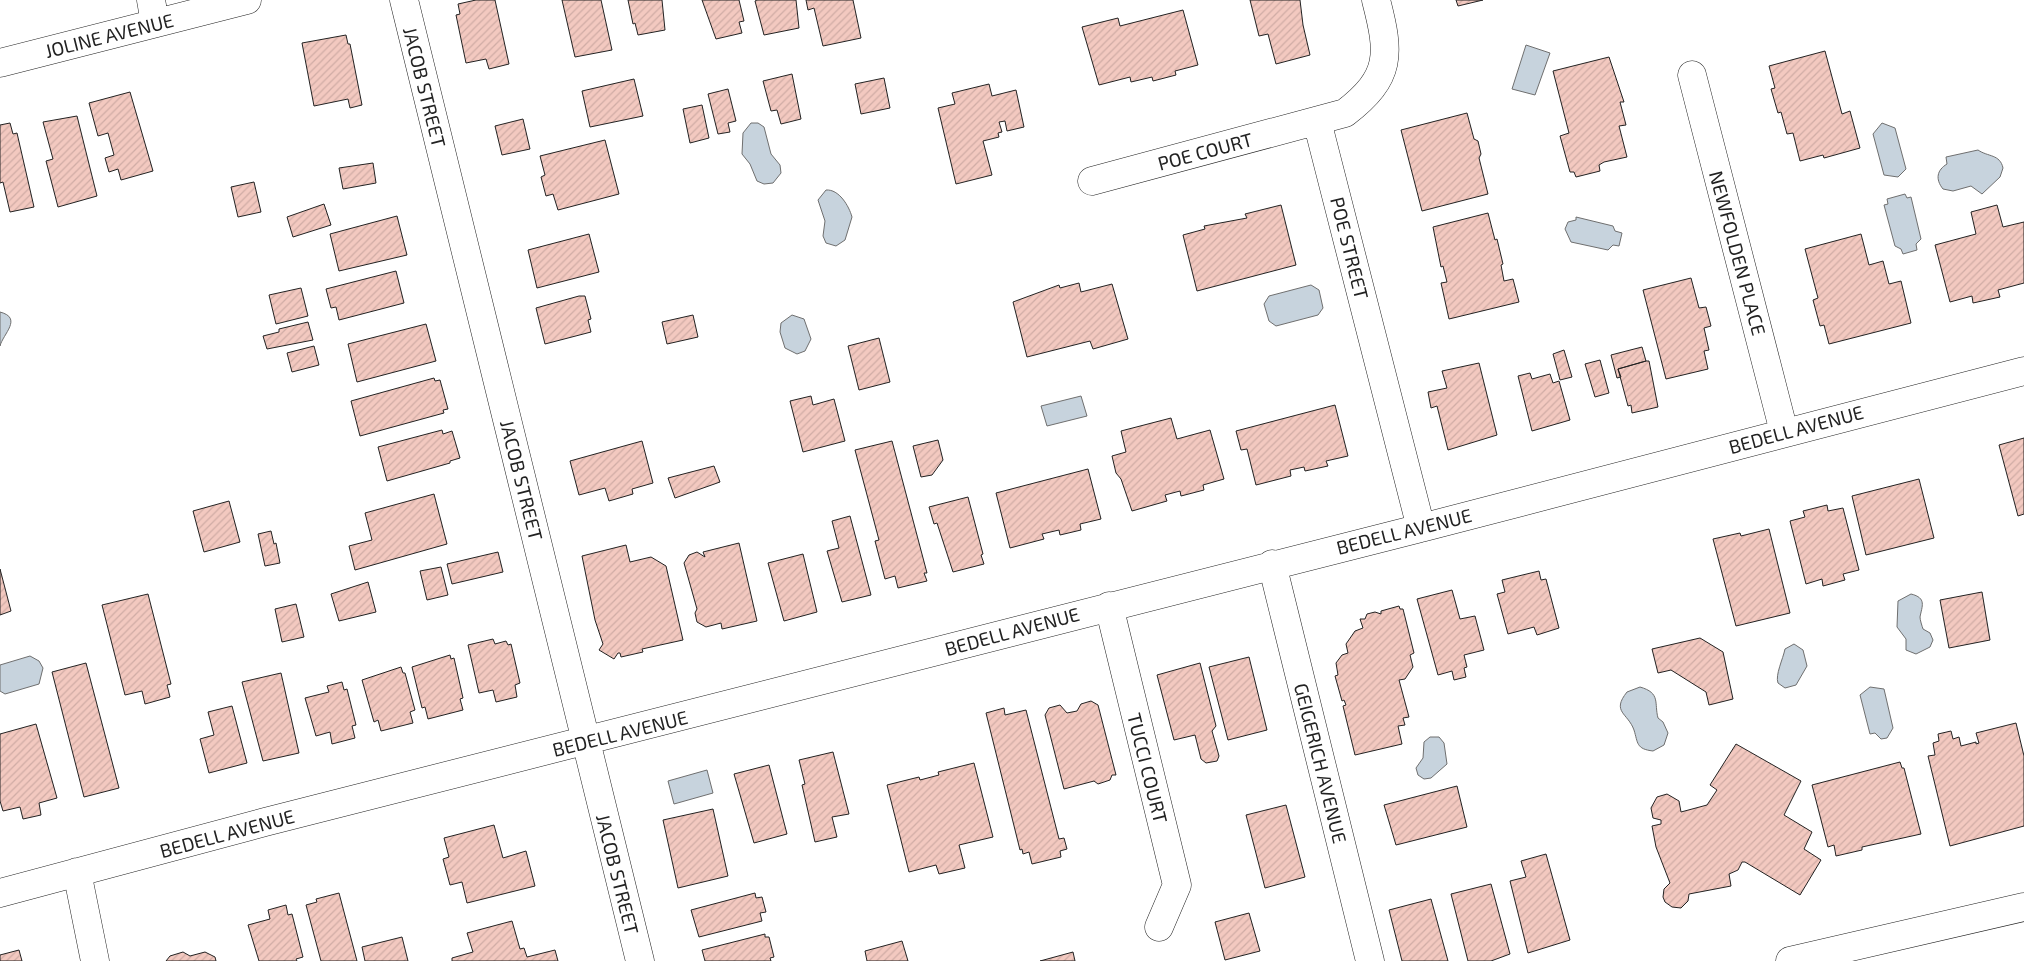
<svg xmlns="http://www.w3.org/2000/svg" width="2024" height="961" viewBox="0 0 2024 961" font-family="'Exo 2',sans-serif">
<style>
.water{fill:#c7d3dd;stroke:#6f6f6f}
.building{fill:url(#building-hatch);stroke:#222}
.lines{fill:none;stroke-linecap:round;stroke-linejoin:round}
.minor-casing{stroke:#222;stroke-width:29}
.minor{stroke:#fff;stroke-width:28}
.labels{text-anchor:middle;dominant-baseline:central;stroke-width:4;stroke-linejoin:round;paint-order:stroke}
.street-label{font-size:19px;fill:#222;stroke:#fff}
</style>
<defs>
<pattern id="building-hatch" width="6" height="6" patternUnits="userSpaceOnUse" patternTransform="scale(1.25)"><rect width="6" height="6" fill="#f3c9c0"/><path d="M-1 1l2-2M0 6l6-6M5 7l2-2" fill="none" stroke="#d0aca5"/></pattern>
</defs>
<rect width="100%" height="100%" fill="#fff"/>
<path class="water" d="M1526,45l24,8 -15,42 -23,-6z
M751,123h7l6,4 7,27 9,11 1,8 -8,10 -9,1 -7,-3 -7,-17 -8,-10 1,-21z
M1882,123l13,5 11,41 -8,8 -14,-2 -11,-41z
M1978,150c10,7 22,4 25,18l-3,9 -18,17 -11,-8 -18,5 -10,-2c-8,-10 -6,-19 4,-25l-1,-7z
M826,190c13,-1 23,16 26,27l-7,23 -9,6 -10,-3 -3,-7 2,-15 -7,-21z
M1905,194l2,4 4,-1 10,42 -5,5 1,6 -14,4 -2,-5 -6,-3 -11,-41 4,-1 -1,-5z
M1576,217l37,9 2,5 7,2 -3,13 -6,-1 -5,5 -37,-8 -6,-13 3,-7 8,-2z
M1311,285l8,5 4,18 -5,7 -42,11 -7,-5 -5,-17 5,-8z
M0,312c23,6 3,22 0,34z
M792,315l12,4 7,20 -6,12 -8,3 -12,-6 -5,-16 1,-9z
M1081,396l6,20 -40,10 -6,-20z
M1911,594c16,4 11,12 9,23 0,3 2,9 3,12l7,4 3,7 -3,7 -14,7 -10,-4v-11l-9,-12 1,-26z
M1794,644l9,6 4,16 -11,19 -11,3 -7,-5c-3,-8 5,-24 7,-34z
M30,656l9,5 4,7 -4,16 -34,10 -5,-3v-26z
M1640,687c21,6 14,16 18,31l5,4 5,11 -4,12 -11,6c-17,-2 -15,-8 -19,-21 -6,-17 -23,-18 -7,-38z
M1870,687l14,2 9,39 -6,10 -6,1 -6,-6 -5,1 -10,-39z
M1430,737h9l5,6 3,21 -16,14 -7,1 -6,-4 -2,-7 7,-10 1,-16z
M707,770l6,23 -39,11 -6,-23z"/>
<path class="building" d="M476,0h19l14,64 -20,5 -3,-10 -20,4 -10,-48 4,-1 -2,-10z
M562,0h39l11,50 -37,7z
M628,0h34l3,30 -27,5 -3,-12 -2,1z
M702,0h37l5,21 -5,1 3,11 -26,6z
M757,0h39l3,28 -35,7 -9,-34z
M806,0h47l8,38 -38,8 -9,-38 -6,2z
M1250,0h50l3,25 7,30 -34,9 -8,-30 -9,2z
M1456,0h27l-25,6z
M1183,10l15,55 -23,6 1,4 -23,6 -1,-4 -21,5 -1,-5 -31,8 -17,-58 36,-9 2,8z
M346,35l2,9h2l12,61 -12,3 -2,-9 -34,7 -12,-63z
M1825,51l17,63 8,-3 10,37 -36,10 -1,-3 -23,6 -7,-28 -6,1 -6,-22 -3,1 -7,-24 4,-1 -6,-22z
M1609,57l15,45h-4l6,23 -7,1 8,31 -23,5 -5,3 1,6 -24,6 -2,-5h-4l-10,-36 9,-3 -16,-62z
M792,74l9,45 -20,5 -4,-14 -6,1 -8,-30z
M884,78l6,30 -29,6 -6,-30z
M634,79l9,37 -53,11 -8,-36z
M989,84l3,12 24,-6 8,37 -17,4 -2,-10 -6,1 3,10 -4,1 1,4 -16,4 9,34 -36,9 -18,-76 17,-4 -3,-11z
M728,89l8,32 -8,2 2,9 -12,2 -10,-40z
M130,92l23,79 -32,9 -3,-11 -9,3 -4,-14 9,-3 -6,-22 -10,3 -9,-33z
M702,105l7,33 -19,5 -7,-34z
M1467,113l7,26 4,2 3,13 -2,4 9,36 -66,17 -21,-81z
M77,116l20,80 -39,11 -12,-46 7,-2 -10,-37z
M523,119l7,30 -28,6 -7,-29z
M10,123l3,11 4,-1 17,74 -24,5 -7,-30 -3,1v-58z
M605,140l14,54 -61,16 -5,-16 -7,2 -5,-19 4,-2 -5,-19z
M373,163l3,20 -33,6 -4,-21z
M254,182l7,30 -23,5 -7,-30z
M324,204l7,21 -38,12 -6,-20z
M1281,205l15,60 -99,26 -14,-56 22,-6 -1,-3 43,-8 -2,-4z
M1997,205l6,22 21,-5v61l-26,7 2,7 -27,6 -1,-7 -22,6 -15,-57 41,-11 -5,-22z
M1488,213l7,27 2,-1 6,25 -2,1 3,16 9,-2 6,23 -70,17 -8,-36 6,-1 -4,-16 -2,1 -8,-40z
M397,216l10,39 -68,16 -9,-37z
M589,234l10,38 -62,16 -9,-38z
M1861,234l8,31 14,-4 6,23 12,-3 10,42 -82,21 -5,-19 -4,1 -7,-26 5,-2 -13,-49z
M396,271l8,32 -65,17 -3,-13 -5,1 -5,-19z
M1691,278l8,30 7,-1 5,19 -7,2 5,22 -5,1 4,18 -42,10 -23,-89z
M1079,283l2,9 31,-8 16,55 -35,10 -3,-8 -63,16 -14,-55 46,-17 1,3z
M301,288l7,28 -32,8 -7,-29z
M579,296h6l6,23 -3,1 3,12 -46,12 -9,-36z
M693,315l5,22 -31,7 -5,-22z
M308,322l5,18 -46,9 -4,-13 16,-4v-3z
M426,324l10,37 -79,21 -9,-38z
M879,338l11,44 -31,8 -11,-44z
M314,346l5,19 -27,7 -5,-19z
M1642,347l4,14 -28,8 3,8 -4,1 -6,-23z
M1564,350l8,27 -12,3 -7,-26z
M1600,360l9,33 -14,4 -10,-33z
M1646,361h3l9,46 -26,6 -1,-8 -3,1 -10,-37z
M1479,363l18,72 -49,15 -11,-44 -6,2 -3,-16 19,-4 -5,-17z
M1530,373l2,6 18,-5 3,9 6,-2 11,39 -38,11 -14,-55z
M434,378l1,3 5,-1 8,29 -5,1 1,3 -84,23 -9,-35z
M811,396l2,9 21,-6 11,42 -42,11 -13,-51z
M1335,405l13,51 -22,5 2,5 -23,5 -1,-4 -14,3 1,6 -35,9 -9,-36 -6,1 -5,-19z
M1171,418l6,21 33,-9 14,49 -21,6 1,5 -23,6 -1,-5 -15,4 2,6 -35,10 -11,-32 -5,-6 -4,-17 14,-4 -5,-21z
M442,430l1,4 9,-3 8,27 -10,3v2l-63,18 -9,-34z
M2024,438v76l-6,2 -19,-71z
M938,440l5,20 -11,15 -11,2 -8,-31z
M642,441l11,42 -21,6 1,5 -24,7 -4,-13 -26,7 -9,-34z
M892,441l35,132h-3l3,8 -29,7 -3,-12 -10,3 -10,-38 4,-1 -24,-90z
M714,466l6,16 -45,16 -7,-20z
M1088,469l13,50 -21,5 1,6 -21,5 -1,-5 -17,4 2,5 -34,9 -14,-55z
M1919,479l15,59 -68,17 -14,-59z
M434,494l13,50 -92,26 -6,-24 23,-6 -7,-27z
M968,497l15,57 -2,1 3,9 -31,8 -16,-49 -3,1 -5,-17z
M229,501l11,41 -36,10 -11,-41z
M1827,505l1,6 15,-3 16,62 -16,4 2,6 -22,6 -1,-7 -16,5 -16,-63 15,-4 -2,-6z
M850,516l21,79 -29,7 -15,-51 12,-3 -7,-27z
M1769,529l21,84 -54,13 -23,-87 27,-6 1,3z
M271,531l3,13 2,-1 4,20 -15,3 -7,-32z
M739,543l18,78 -35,8 -1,-6 -15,4 -9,-5 -2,-9 2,-4 -13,-46 5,-8 8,-3 8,5 -2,-5z
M626,545l4,17 21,-5 15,9 17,74 -41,9 1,3 -22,5 -1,-4h-2l-4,6 -15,-9 4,-6 -8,-24 -13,-64z
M498,552l5,20 -51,12 -5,-20z
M803,554l14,58 -33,9 -16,-58z
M441,567l7,28 -21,5 -7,-29z
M0,569l11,42 -11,4z
M1539,571l2,9 5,-1 13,49 -22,7 -3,-8 -26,7 -11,-40 8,-2 -3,-12z
M368,582l8,30 -37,9 -8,-27z
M1452,590l8,29 15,-3 9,34 -20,5 3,12 -3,1 2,9 -12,3 -2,-9 -14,4 -21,-76z
M1982,592l8,48 -41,8 -9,-48z
M148,594l23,90 -4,1 3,12 -25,7 -3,-13 -17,4 -23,-90z
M296,604l8,33 -22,5 -7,-33z
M1399,606l1,3h3l11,44 -4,2 3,12 -8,12 -6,1 10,37 -6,1 2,7 -7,1 4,18 -47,11 -12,-49 3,-1 -2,-5 -2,1 -7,-25 3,-1 -2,-12 6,-8 6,-2 -2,-9 9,-13 8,-3 -3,-9h5l2,-5 8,-2 6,2v-3z
M1700,638l23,14 10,47 -24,6 -3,-13 -35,-22 -13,3 -6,-24z
M493,639l2,5 11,-3 2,4 3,-1 9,39 -5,2 2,12 -21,5 -3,-12 -14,3 -11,-48z
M450,655l1,4 3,-1 9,40 -3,1 3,11 -35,9 -3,-12 -3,1 -10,-41z
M1249,657l18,73 -39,10 -19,-73z
M86,663l33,125 -35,9 -32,-125z
M1200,663l16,63 -4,5 7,25 -2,5 -11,2 -5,-4 -6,-24 -21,5 -17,-65z
M401,667l2,6h2l10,37 -5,2 3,11 -32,8 -3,-11 -4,2 -12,-42z
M281,673l18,80 -36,8 -21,-79z
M342,682l2,8 3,-1 9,36 -4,1 3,12 -23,6 -2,-12 -14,4 -11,-38 24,-6 -2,-6z
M1091,701l7,4 18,70h-4l-2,5 -12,4 -4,-3 -30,8 -19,-74 4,-7 11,-3 7,8 10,-2 4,-7z
M232,706l15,57 -38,10 -9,-34 14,-4 -6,-23z
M1004,708l1,7 21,-5 33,129 5,-1 3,11 -7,2 1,6 -29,7 -3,-12 -6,2 -1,-5 -2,1 -34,-137z
M2016,723l8,33v70l-74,20 -22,-90 7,-1 -2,-12 6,-2 -1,-7 13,-3 2,8 6,-2 2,9 15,-4v2l3,-1 -3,-10z
M36,724l21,74 -18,5 2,12 -18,4 -3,-12 -17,4 -3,-10v-67z
M1736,744l65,37 -17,34 28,17 -8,17 17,11 -21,35 -55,-33h-3l-4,8 -9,4 2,12 -42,8 -1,7 -7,7 -9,-1 -7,-5 -2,-5 1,-8 6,-6 -14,-36 -4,-21 9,-2v-4l-8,-2 -2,-10 6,-11 10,-3 12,7 2,11 26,-7 10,-15 -7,-5z
M833,752l16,62 -17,3 5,20 -22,5 -13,-57 3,-1 -6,-24z
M1900,762l2,6h2l17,66 -59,13v3l-26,6 -2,-11 -6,2 -16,-62z
M974,763l19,74 -34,8 6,23 -26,6 -3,-9 -27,7 -22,-87 32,-8 1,3 19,-5 -1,-3z
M769,765l18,69 -33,9 -20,-69z
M1457,786l10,41 -71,18 -12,-40z
M1286,805l19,72 -40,11 -19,-73z
M713,809l15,67 -50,12 -15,-68z
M494,825l9,33 23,-7 9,35 -68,17 -5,-21 -12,3 -7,-26 6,-2 -5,-19z
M1546,854l24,86 -42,13 -18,-72 16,-4 -5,-16z
M1491,884l19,70 -19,7h-23l-17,-67z
M339,893l18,68h-36l-15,-56 11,-3 -1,-3z
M755,893l1,5 6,-1 4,15 -6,1 2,8 -63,16 -8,-27z
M1431,899l17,62h-46l-13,-51z
M286,905l2,10 4,-1 11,43 -7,2 1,2h-38l-11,-36 22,-6 -2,-9z
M1249,913l11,38 -35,9 -10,-38z
M512,921l8,28 4,-1 3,9 28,-7 3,11h-106v-3l21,-6 -6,-19z
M765,934v3h4l5,20 -4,1 1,3h-66l-3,-11z
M402,937l6,24h-43l-3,-14z
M902,941l6,20h-41l-2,-10z
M19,950l3,11h-22v-6z
M183,952l7,4 15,-4 10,5 1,4h-50l4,-5z
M1073,952l2,9h-35z"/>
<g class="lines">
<g class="minor-casing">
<path id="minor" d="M151,0l4,23
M404,0l236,961
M0,63l247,-63
M1692,75l92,357
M1317,121l104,407
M1092,181l253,-68c47,-36 45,-59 31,-113
M1272,564l98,397
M1109,606l68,279 -18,42
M77,872l18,89
M0,893l265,-71 1156,-294 603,-157
M1790,961l234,-54"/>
</g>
<use href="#minor" class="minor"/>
</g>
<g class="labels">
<g class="street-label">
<text transform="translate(109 35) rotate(-14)">JOLINE AVENUE</text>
<text transform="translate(425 87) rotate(76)">JACOB STREET</text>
<text transform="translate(1205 151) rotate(-15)">POE COURT</text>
<text transform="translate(1350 248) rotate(76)">POE STREET</text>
<text transform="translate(1738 253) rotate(75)">NEWFOLDEN PLACE</text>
<text transform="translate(1796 429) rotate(-15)">BEDELL AVENUE</text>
<text transform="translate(522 480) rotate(76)">JACOB STREET</text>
<text transform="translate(1404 531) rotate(-14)">BEDELL AVENUE</text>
<text transform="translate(1012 631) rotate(-15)">BEDELL AVENUE</text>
<text transform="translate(620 733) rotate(-14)">BEDELL AVENUE</text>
<text transform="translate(1321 763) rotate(76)">GEIGERICH AVENUE</text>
<text transform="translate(1148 768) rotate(76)">TUCCI COURT</text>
<text transform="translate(227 833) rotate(-15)">BEDELL AVENUE</text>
<text transform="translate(618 874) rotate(76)">JACOB STREET</text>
</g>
</g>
</svg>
